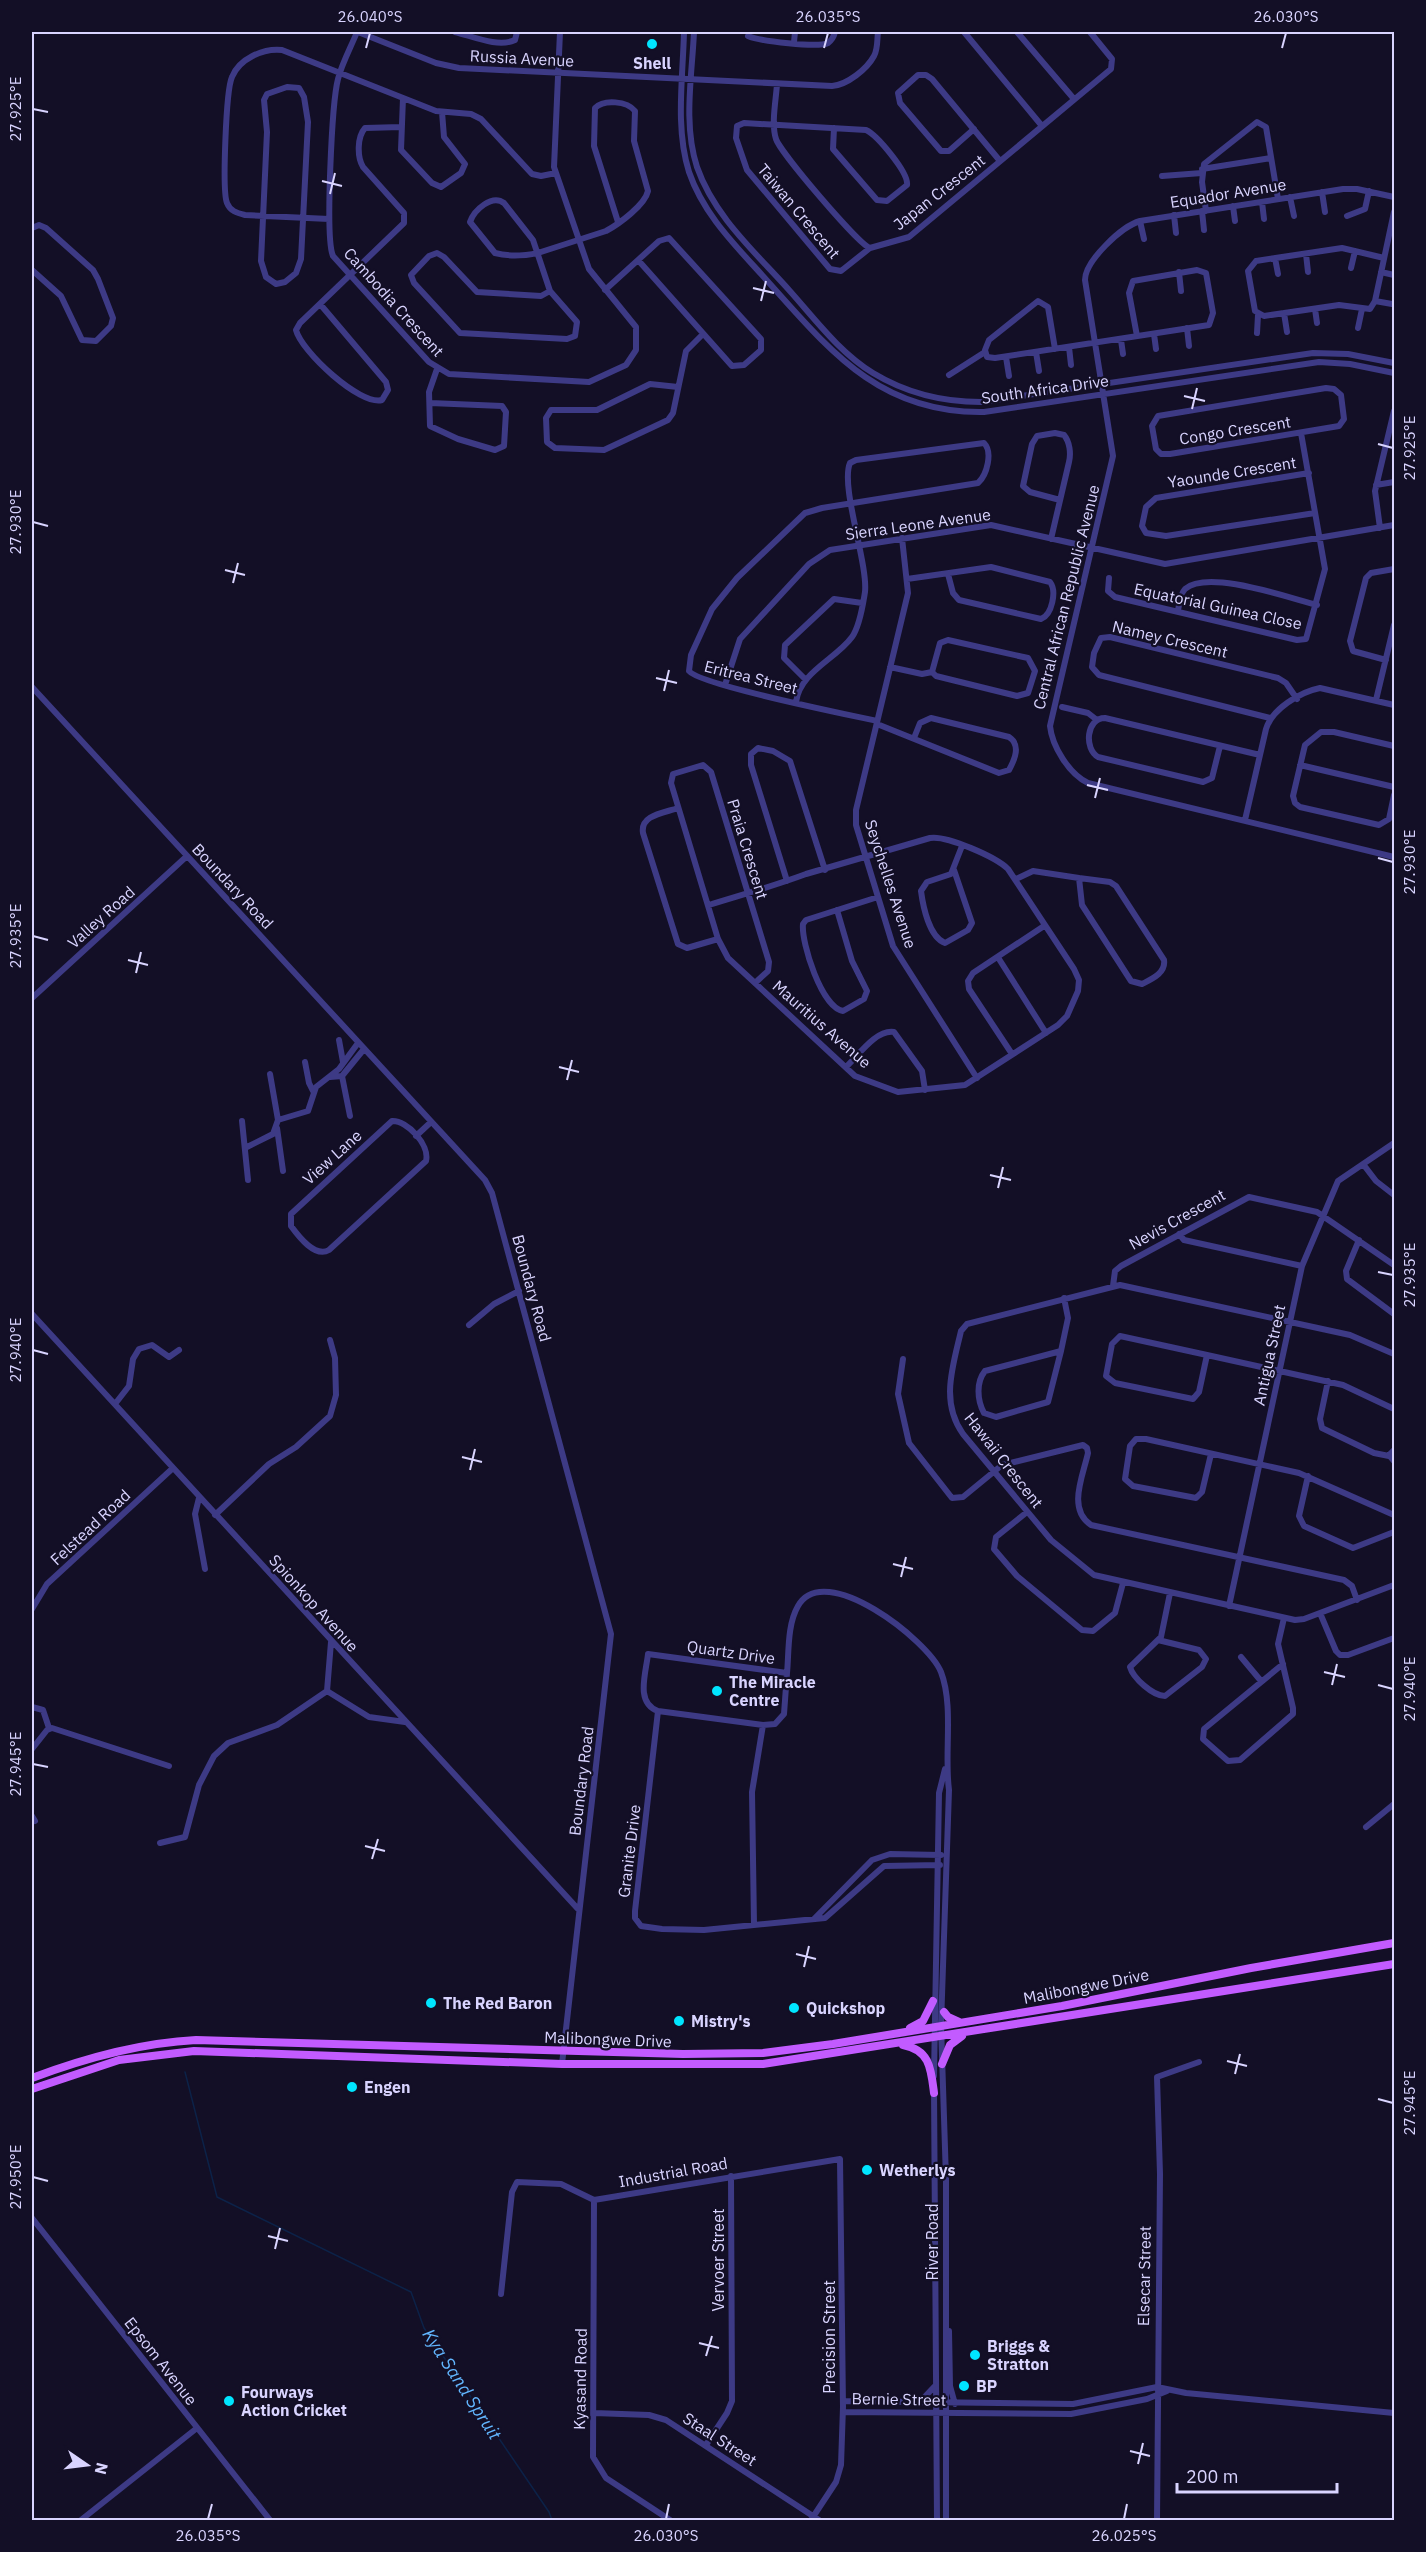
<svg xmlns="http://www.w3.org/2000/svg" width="1426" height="2552" viewBox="0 0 1426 2552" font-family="'IBM Plex Sans',sans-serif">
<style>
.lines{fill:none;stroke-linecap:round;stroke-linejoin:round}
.stream{stroke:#0c2248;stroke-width:1.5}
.minor{stroke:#3d3a85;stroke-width:6}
.major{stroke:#c25bff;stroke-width:8}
.ticks{fill:none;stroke:#d9d4ff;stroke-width:2}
.poi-dot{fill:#00e5ff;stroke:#130f26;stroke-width:2}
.labels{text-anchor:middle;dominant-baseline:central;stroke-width:4.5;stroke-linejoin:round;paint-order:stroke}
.street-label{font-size:16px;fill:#d9d4ff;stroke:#130f26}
.poi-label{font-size:16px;font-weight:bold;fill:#d9d4ff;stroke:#130f26;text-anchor:start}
.water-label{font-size:18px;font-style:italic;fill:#62b6ff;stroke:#130f26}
.neatline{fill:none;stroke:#d9d4ff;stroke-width:2}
.ticks-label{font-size:15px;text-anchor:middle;fill:#d9d4ff}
</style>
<rect width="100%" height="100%" fill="#130f26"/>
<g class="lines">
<path class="stream" d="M185,2072l32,125 194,95 13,36 125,184 3,8"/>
<path class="minor" d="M357,32c-6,15 -15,31 -19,47 -6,23 -13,159 -5,177l96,106 20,12 140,8 37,-17 10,-15v-23l-47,-58 -35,-102 6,-135
M358,32l78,31 23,5 373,18c15,-1 35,-17 42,-30 4,-7 3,-17 4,-24
M455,32c17,4 43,16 60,8l2,-8
M684,32c-1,45 -9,96 5,140 14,41 44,71 73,103 65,72 115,139 222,137l335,-50 31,2 44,9
M694,32c-2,44 -11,92 3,135 17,49 58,85 92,123 26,29 50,62 84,83 33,20 69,29 108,29l332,-49 35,1 46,9
M964,32l78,94
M1017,32l57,67
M748,36c11,5 70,12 80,7 4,-3 6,-7 7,-11
M794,42l1,-10
M777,84c-1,16 -6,40 -1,55 4,13 83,106 94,109l39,-11 202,-168 1,-10 -22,-27
M287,87l12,1 5,9 4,25 -7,137 -5,14 -11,9 -9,2 -10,-7 -5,-16 6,-129 -3,-32 3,-6z
M403,98l-2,52 31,33 9,4 20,-14 4,-9 -21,-27 -2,-25
M834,128l-1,21 44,51 10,1 20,-16c2,-12 -30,-50 -41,-55l-122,-7 -7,3 -1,12 11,32 83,99 11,2 29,-23
M974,129l-25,22h-8l-41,-48 -2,-10 20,-18h8l6,4 68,82
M1202,169l69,-11
M1162,176l40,-3
M1322,192l3,20
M1290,197l4,19
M1394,197l-37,-8h-14l-203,32c-18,5 -55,40 -55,59l28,176 -63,270c2,20 19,48 38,57l306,74
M1262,202l2,17
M1233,206l2,15
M1202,211l2,19
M1206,211l-4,-29 2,-18 53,-42 9,5 12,72
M1174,215l2,18
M1347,216l18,-7 4,-18
M329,219l-84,-4c-8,-2 -15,-4 -18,-12 -5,-12 -1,-113 5,-126 7,-18 31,-29 50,-27l154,61 35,3 10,5 51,55 9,2 15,-3
M1140,221l4,18
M32,228l7,-3 7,3 47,42 5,9 15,39 -2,8 -15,15 -14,-1 -21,-44 -29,-26
M1306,254l2,18
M1275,258l3,16
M1384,258l-42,-10 -86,13 -8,10 7,40 9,5 75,-11 31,4 5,-8 19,-89
M1351,268l4,-17
M1179,272l2,19
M1381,272l13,3
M605,290l54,-49 10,-3 92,101v11l-17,15 -12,1 -94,-106
M550,291l-9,5 -64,-4 -33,-35 -7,-4 -8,3 -18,19 3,8 46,50 107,6 8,-3 2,-14 -27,-31 -17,-51 -29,-37c-12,-9 -30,7 -34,19l25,31c15,4 34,3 49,-2l62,-20c13,-7 39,-26 42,-40l-14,-50 1,-30c-8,-10 -31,-12 -40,-3l-1,38 24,76
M1375,301l17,3
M320,304l66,78 2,8 -6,10c-22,6 -81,-49 -86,-70l4,-7 104,-100v-10l-41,-46c-6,-10 -6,-30 2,-39l36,-1
M1315,309l2,14
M1284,313l3,19
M1187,328l2,18
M1358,328l4,-19
M1257,333l1,-18
M1154,334l2,15
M1121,340l2,14
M1069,347l2,18
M1055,349l-7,-42 -10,-6 -49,39 -4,10 2,7 8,1 214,-33 4,-12 -7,-40 -9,-3 -64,11 -4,12 8,43
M1036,352l3,19
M1006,357l3,19
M949,375l36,-23
M678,387l-28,-3 -53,26h-46l-5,8 1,24 8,6 49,2 64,-30 5,-7 13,-62 17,-17
M1326,388l8,1 7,6 3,24 -5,7 -169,28h-9l-5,-5 -4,-23 6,-10z
M430,403l72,3 4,6 -2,34 -9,4 -37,-11 -28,-13 -1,-34 8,-23
M1309,473l-153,25 -10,9 -4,19 4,7 20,3 149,-23
M1376,485l18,-3
M1380,528l-5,-37 19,-80
M902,538l6,55 -52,217v15l37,121 84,132
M1051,539l18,-77c2,-8 1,-20 -5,-27l-9,-2 -18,3 -5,8 -9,42 7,6 30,8
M1109,578l-1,13 7,6 182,43 9,-1 19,-70 -24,-136
M907,579l84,-12 59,15c7,9 2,33 -9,37l-82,-19 -6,-7 -5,-19
M1178,611c1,-7 2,-17 7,-22 23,-20 104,9 132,16
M948,640l80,18 7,13 -7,22 -11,3 -81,-20 -4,-4 8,-29z
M1386,660l-33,-9 -3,-10 16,-63 5,-5 23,-4
M890,667l32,7 10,-2
M806,680l-22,-22 1,-13 49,-46 28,4
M725,685l15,-46 69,-75 21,-14 161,-25 174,39 229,-39
M32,687l453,493 7,13 119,441 -49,430
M1376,700l18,-75
M796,702c4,-30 40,-43 56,-65 8,-11 11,-33 13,-45 3,-29 -25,-106 -15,-129l6,-3 128,-17c9,9 3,32 -6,40l-156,25 -17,5 -68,65 -25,31 -21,46 -2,16c11,14 161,44 188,50
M1062,707l26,6 9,7
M1270,718l-171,-43 -7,-8 2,-14 7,-15 9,-1 168,41 8,5 11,16
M877,724l122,49 10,-3c6,-11 12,-25 0,-33l-78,-19 -11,5 -6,15
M1220,746l-8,32 -9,4 -105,-25c-14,-8 -12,-39 7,-39l155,37
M1394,746l-60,-14h-13l-16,13 -12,51 2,7 5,4 79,18 10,-6 5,-24
M1300,765l94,22
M678,808c-14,5 -38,7 -35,25l35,111 9,4 31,-9
M1245,820l21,-91c6,-20 34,-37 54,-41l74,17
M954,870l18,53 -4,7 -23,13c-16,-6 -22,-37 -24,-52l6,-9 24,-8 11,-28
M1016,879l17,-8 46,7 3,27 49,76 11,3c10,-5 24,-11 22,-24l-48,-74 -6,-4 -31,-4
M787,881l-36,-116v-11l7,-6 15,3 17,10 35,109
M709,905c32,-10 65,-19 97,-31l124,-36c16,-3 66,19 78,31l66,100 5,11 -1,11 -11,25 -9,9 -93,60 -67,7 -43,-16 -127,-118 -10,-19 -47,-156 2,-9 30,-9 8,7 58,190 -1,9 -13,12
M837,910l15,51 15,30 -3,8 -21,12c-21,-3 -42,-68 -40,-87l3,-4 72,-23
M999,959l47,74
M32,998l155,-142
M339,1040l4,22
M1012,1054l-43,-65 -1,-8 5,-8 71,-47
M305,1062l4,21 4,8
M846,1067c12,-11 30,-38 48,-35l28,39 3,19
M270,1074l8,46
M342,1076l8,40
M330,1077l12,-1 22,-27
M242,1121l6,59
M392,1121c15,-1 38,24 34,40l-97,89c-14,8 -30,-13 -38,-24v-12z
M277,1128l6,43
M416,1136l15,-14
M245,1148l28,-14 5,-14 30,-9 8,-24 23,-18 19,-26
M1363,1164l13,17 18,14
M1179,1234l5,6 118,26
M1359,1240l-13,31 1,8 47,35
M1113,1286l2,-15 6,-5 128,-69 68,15 77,53
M32,1314l546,595
M469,1325l25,-21 25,-13
M1061,1351l-13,51 -52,15 -12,-4c-7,-13 -8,-31 1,-42l76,-20 7,-33 -4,-20
M1394,1354l-44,-19 -230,-50 -153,39 -6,7c-8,35 -21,71 2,103l88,106 43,35 201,45 9,-1 90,-34
M1207,1355l-87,-19 -8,8 -6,32 9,7 78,16 6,-7 8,-37 136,30 51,24
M903,1359l-5,35 11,49 43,55 11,-1 39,-32 81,-20 4,3 1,5c-5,23 -21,56 3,72l253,55 8,6 5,14
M1328,1381l-8,38 2,9 52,25 15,3
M115,1404l14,-18 4,-27 6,-10 13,-4 17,12 10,-7
M1394,1450l-5,5 5,6
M1211,1454l-9,38 -6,6 -63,-12 -8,-7 5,-33 6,-7h10l153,34 95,42
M1308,1476l-9,40 5,10 49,22 41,-16
M199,1498l-4,16 10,55
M1027,1512l-31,25 -2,12 23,27 65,54 11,1 22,-18 8,-30
M215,1515l54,-51 27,-17 34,-31 6,-21 -1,-37 -5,-18
M1229,1606l73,-340 36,-85 56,-38
M32,1609l15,-25 126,-116
M1320,1613l16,38 4,4h8l46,-17
M1158,1640l41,10 7,9 -4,8 -37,29c-12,0 -32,-18 -35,-29l31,-30 9,-44
M1241,1657l20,24
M1283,1664l-79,65 -1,10 25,22 12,-1 53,-46v-6l-15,-64 6,-26
M787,1673c2,-20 0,-48 11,-67 26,-47 130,34 143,66 13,34 3,82 8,118l-8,235 5,154v341
M327,1691l42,26 36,5
M32,1707l11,3 6,18
M658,1711c-23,-8 -12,-38 -10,-57l139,19 -3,41 -9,10 -12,1 -11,67 2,133
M763,1725l-105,-14 -23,200v7l6,8 21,3 42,1 121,-12 59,-52 56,-1
M32,1749l15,-19 5,-2 117,38
M32,1816l3,5
M1366,1827l28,-23
M160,1843l25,-6 14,-52 15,-29 14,-13 49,-18 50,-34 4,-49
M814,1919l58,-59 18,-6 51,1
M934,2076l5,-283 6,-24
M934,2089l3,431
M594,2200l-1,257 13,21 64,42
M32,2218l238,302
M501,2294l11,-102 5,-10 44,2 33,16 246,-41 3,248 -2,58 -5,17 -25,38
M949,2331l1,55 5,18
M843,2401l230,3 84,-17 29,6 208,20
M919,2403l15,-16
M843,2412l228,2 76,-15 20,-8
M594,2413l55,2 17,5 153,100
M706,2445l21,-32 5,-12 -1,-225
M81,2520l116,-92
M1157,2520l3,-346 -3,-97 42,-15"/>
<path class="major" d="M944,2012l4,5 11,5
M910,2028l13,-7 10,-20
M903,2045c27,5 28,24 31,48
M942,2064l8,-19 12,-9
M32,2078c53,-20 107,-35 164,-38l487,14 80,-1 70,-9 229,-38 189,-38 143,-25
M32,2089l87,-29 75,-9 368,13h201l631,-100"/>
</g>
<path class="ticks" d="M366,48l4,-15M824,48l4,-15M1282,48l4,-15M33,109l15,3M322,181l20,5M330,194l5,-21M753,288l21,5M761,301l5,-20M1184,396l21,5M1192,409l5,-21M1378,444l15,4M33,522l15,4M225,570l20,5M233,583l5,-20M656,678l21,5M664,691l5,-21M1087,785l21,5M1095,798l5,-20M1378,858l15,4M33,936l15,4M128,960l20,5M136,973l5,-21M559,1067l20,5M567,1080l5,-20M990,1175l21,5M998,1188l5,-21M1378,1272l15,3M33,1350l15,4M462,1457l20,5M470,1470l5,-21M893,1564l20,5M901,1577l5,-20M1324,1672l21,5M1332,1685l5,-21M1378,1685l15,4M33,1764l15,3M365,1846l20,5M372,1859l6,-20M796,1954l20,5M804,1967l5,-21M1227,2061l20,5M1235,2074l5,-20M1378,2099l15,4M33,2177l15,4M268,2236l20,5M275,2249l5,-21M699,2343l20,5M706,2356l6,-20M1130,2451l20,5M1138,2464l5,-21M208,2519l4,-15M666,2519l3,-15M1124,2519l3,-15"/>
<g class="poi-dot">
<circle cx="652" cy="44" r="6"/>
<circle cx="717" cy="1691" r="6"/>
<circle cx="431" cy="2003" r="6"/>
<circle cx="794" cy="2008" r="6"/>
<circle cx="679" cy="2021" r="6"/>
<circle cx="352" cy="2087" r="6"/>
<circle cx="867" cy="2170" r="6"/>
<circle cx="975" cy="2355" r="6"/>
<circle cx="964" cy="2386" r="6"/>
<circle cx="229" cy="2401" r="6"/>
</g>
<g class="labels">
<g class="street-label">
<text transform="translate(522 58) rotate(3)">Russia Avenue</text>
<text transform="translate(939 192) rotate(-38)">Japan Crescent</text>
<text transform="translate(1228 193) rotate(-9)">Equador Avenue</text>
<text transform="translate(799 211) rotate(50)">Taiwan Crescent</text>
<text transform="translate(394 302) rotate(48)">Cambodia Crescent</text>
<text transform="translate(1045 389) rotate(-8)">South Africa Drive</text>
<text transform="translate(1235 430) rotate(-9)">Congo Crescent</text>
<text transform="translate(1232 472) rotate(-9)">Yaounde Crescent</text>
<text transform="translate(918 524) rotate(-8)">Sierra Leone Avenue</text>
<text transform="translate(1066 597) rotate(-76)">Central African Republic Avenue</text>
<text transform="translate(1218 606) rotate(12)">Equatorial Guinea Close</text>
<text transform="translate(1170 639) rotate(13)">Namey Crescent</text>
<text transform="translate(751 677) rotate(14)">Eritrea Street</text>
<text transform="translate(748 849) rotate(73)">Praia Crescent</text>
<text transform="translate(891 884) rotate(72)">Seychelles Avenue</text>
<text transform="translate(233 886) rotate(47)">Boundary Road</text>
<text transform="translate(101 917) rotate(-42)">Valley Road</text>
<text transform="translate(822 1024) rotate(41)">Mauritius Avenue</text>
<text transform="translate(332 1157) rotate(-42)">View Lane</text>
<text transform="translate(1177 1219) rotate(-29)">Nevis Crescent</text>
<text transform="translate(532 1288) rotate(75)">Boundary Road</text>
<text transform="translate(1269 1355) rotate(-78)">Antigua Street</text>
<text transform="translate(1004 1460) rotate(52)">Hawaii Crescent</text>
<text transform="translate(90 1527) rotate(-43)">Felstead Road</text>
<text transform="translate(314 1603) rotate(48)">Spionkop Avenue</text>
<text transform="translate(731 1652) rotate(8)">Quartz Drive</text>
<text transform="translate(581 1781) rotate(-83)">Boundary Road</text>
<text transform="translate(629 1851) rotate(-83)">Granite Drive</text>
<text transform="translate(1086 1986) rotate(-11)">Malibongwe Drive</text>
<text transform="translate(608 2039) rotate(2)">Malibongwe Drive</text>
<text transform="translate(673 2172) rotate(-10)">Industrial Road</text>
<text transform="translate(932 2242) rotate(-90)">River Road</text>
<text transform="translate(718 2260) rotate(-90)">Vervoer Street</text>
<text transform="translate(1144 2276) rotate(-89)">Elsecar Street</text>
<text transform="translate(829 2337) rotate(-90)">Precision Street</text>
<text transform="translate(161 2361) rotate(52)">Epsom Avenue</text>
<text transform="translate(580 2379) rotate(-89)">Kyasand Road</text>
<text transform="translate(899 2399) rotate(1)">Bernie Street</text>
<text transform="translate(720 2439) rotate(33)">Staal Street</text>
</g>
<g class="poi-label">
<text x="652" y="63" text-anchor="middle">Shell</text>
<text x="729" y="1682">The Miracle<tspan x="729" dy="18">Centre</tspan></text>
<text x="443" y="2003">The Red Baron</text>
<text x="806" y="2008">Quickshop</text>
<text x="691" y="2021">Mistry's</text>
<text x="364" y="2087">Engen</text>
<text x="879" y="2170">Wetherlys</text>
<text x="987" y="2346">Briggs &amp;<tspan x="987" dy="18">Stratton</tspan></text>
<text x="976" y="2386">BP</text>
<text x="241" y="2392">Fourways<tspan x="241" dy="18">Action Cricket</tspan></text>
</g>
<g class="water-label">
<text transform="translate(462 2384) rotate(57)">Kya Sand Spruit</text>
</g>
</g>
<rect width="1426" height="2552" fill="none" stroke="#130f26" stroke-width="66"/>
<g transform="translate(87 2465) rotate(104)" stroke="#130f26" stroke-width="4.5" paint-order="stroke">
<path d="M0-4.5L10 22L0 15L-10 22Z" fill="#d9d4ff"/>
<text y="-9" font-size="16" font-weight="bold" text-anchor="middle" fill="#d9d4ff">N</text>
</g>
<path d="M1177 2483v9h160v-9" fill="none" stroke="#d9d4ff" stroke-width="3"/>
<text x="1186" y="2483" font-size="18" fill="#d9d4ff" stroke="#130f26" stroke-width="4.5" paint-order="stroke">200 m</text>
<rect x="33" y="33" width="1360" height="2486" class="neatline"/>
<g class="ticks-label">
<text x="370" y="22">26.040°S</text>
<text x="828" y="22">26.035°S</text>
<text x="1286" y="22">26.030°S</text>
<text transform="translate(16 109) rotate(-90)" y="5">27.925°E</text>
<text transform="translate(1410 448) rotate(-90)" y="5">27.925°E</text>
<text transform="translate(16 522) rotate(-90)" y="5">27.930°E</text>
<text transform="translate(1410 862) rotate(-90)" y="5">27.930°E</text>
<text transform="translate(16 936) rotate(-90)" y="5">27.935°E</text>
<text transform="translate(1410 1275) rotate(-90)" y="5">27.935°E</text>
<text transform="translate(16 1350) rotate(-90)" y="5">27.940°E</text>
<text transform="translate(1410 1689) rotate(-90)" y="5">27.940°E</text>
<text transform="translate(16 1764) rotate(-90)" y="5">27.945°E</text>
<text transform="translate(1410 2103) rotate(-90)" y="5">27.945°E</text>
<text transform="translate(16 2177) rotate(-90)" y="5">27.950°E</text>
<text x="208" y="2541">26.035°S</text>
<text x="666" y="2541">26.030°S</text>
<text x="1124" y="2541">26.025°S</text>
</g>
</svg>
